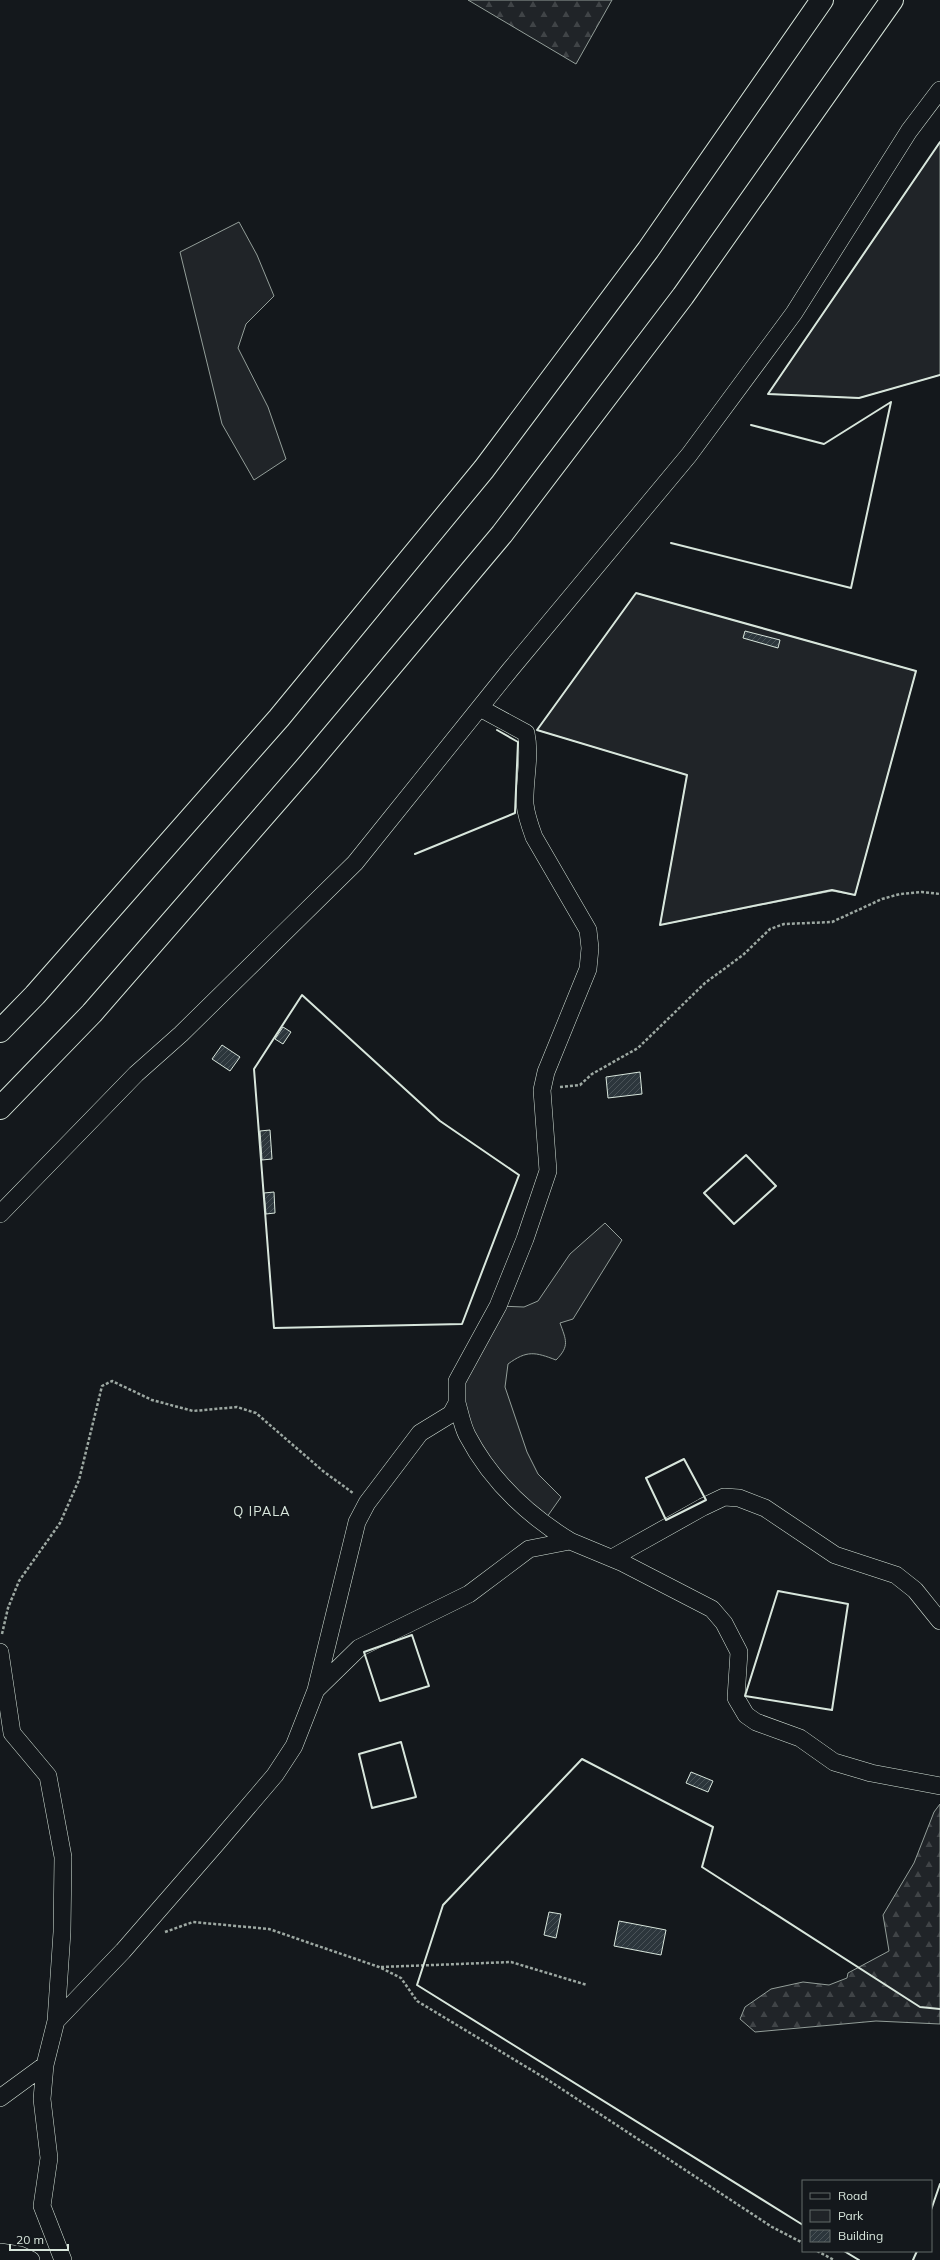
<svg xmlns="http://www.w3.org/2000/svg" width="940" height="2260" viewBox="0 0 940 2260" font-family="Mulish,sans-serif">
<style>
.green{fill:#202428;stroke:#939e99}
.forest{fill:url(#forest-firs);stroke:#939e99}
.building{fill:url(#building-hatch);stroke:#d8e6dc}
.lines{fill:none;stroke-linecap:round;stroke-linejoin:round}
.street-casing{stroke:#d8e6dc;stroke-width:18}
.highway-casing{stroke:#d8e6dc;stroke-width:24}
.path{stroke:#9da8a2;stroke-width:2.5;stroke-dasharray:3 2;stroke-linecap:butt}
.street{stroke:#14181c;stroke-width:17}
.highway{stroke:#14181c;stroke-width:22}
.wall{stroke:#d8e6dc;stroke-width:2}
.labels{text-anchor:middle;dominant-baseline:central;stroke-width:3;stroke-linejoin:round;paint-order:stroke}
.quarter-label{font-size:13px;letter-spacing:1px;fill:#d8e6dc;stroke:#14181c}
</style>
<defs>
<pattern id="forest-firs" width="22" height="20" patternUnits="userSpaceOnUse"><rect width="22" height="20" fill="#202428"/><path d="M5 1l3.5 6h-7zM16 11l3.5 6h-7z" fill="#404447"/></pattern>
<pattern id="building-hatch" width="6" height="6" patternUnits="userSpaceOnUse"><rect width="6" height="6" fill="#2c363c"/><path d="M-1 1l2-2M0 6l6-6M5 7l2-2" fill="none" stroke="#4a5358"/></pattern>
</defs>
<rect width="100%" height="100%" fill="#14181c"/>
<path class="green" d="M940,142v233l-81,23 -91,-4z
M239,222l18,33 17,41 -28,28 -8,24 30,59 18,52 -32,21 -32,-56 -42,-172z
M636,593l280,78 -61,224 -23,-4 -172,34 27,-150 -150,-45z
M605,1223l17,17 -49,79 -13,4c6,17 10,23 -4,37 -21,-8 -29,-10 -48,4l-3,23 22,65 11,22 23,23 -19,27 -76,-90 -9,-53 41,-75 26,1 14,-6 32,-47z"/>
<path class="forest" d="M468,0h144l-36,64z
M940,1804v220l-64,-3 -121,11 -15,-13 5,-12 26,-18 32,-7 26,3 18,-7 1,-5 41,-22 -6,-36 31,-52 20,-51z"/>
<path class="building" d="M745,631l35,9 -2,8 -35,-10z
M283,1027l8,5 -8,12 -8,-5z
M222,1045l18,12 -10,14 -18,-12z
M640,1072l2,22 -34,4 -2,-21z
M270,1130l2,29 -10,1 -2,-29z
M274,1192l1,21 -9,1 -2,-21z
M691,1772l22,9 -5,11 -22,-9z
M549,1912l12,2 -5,24 -12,-3z
M619,1921l47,9 -5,25 -47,-9z"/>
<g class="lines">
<g class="street-casing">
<path id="street" d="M0,1214l136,-140 45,-40 174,-171 155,-193 179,-215 105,-142 115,-182 31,-41
M457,1403c3,10 5,22 10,32 24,46 59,79 103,106
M612,1558l91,-51 21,-10 15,1 26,10 70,47 61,20 19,15 25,31
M0,1652l12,81 36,43 15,81 -1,75 -6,89
M316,1690l43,-42 110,-54 60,-45 41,-8 53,22 89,46 12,14 15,29 -3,46 10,17 10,7 44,16 34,24 37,11 69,13
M0,2098l45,-33
M0,2252l20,3 11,5
M63,2260l-21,-54 7,-48 -7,-59 3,-34 11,-44 67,-70 94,-108 58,-68 19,-29 22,-56 41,-168 10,-19 53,-70 31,-19 6,-11v-22l41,-75 27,-67 23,-68 -6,-81 4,-18 42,-103 2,-21 -2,-18 -54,-93c-4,-11 -8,-22 -9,-33 -1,-24 6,-47 1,-71l-46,-25"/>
</g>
<g class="highway-casing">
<path id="highway" d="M0,1031l35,-36 244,-277 205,-249 164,-219 174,-250
M0,1108l92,-95 216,-248 194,-231 181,-238 209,-296"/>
</g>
<path class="path" d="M560,1087l20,-2 12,-11 46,-26 67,-65 38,-28 27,-26 14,-5 48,-2 50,-23 18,-5 22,-2 18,2
M2,1634l6,-26 11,-27 41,-58 19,-43 23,-94 10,-5 40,19 41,11 44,-4 19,6 67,58 30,22
M165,1932l28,-10 76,7 110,38 22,11 16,23 131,79 224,147 31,16
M381,1967l130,-5 76,23
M817,2251l17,9"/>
<use href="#street" class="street"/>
<use href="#highway" class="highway"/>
<path class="wall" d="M940,142l-172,252 91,4 81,-23
M671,543l180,45 40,-186 -67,42 -73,-19
M636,593l280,78 -61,224 -23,-5 -172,35 27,-150 -150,-45z
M415,854l100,-41 3,-71 -21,-12
M302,995l138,126 79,54 -57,149 -188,4 -20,-259z
M746,1155l30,31 -42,38 -30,-31z
M684,1459l22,41 -40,20 -20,-42z
M778,1591l70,13 -16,106 -87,-14z
M412,1635l17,51 -49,15 -16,-49z
M401,1742l15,55 -44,11 -13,-54z
M931,2210l9,-26
M803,2225l-386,-240 26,-80 139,-146 131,68 -11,40 218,140 20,2
M844,2251l15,9
M913,2260l4,-9"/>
</g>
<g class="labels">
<g class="quarter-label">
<text x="262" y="1511">Q IPALA</text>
</g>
</g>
<rect x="802" y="2180" width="130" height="72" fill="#14181c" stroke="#626a69"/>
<rect x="810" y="2193" width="20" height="6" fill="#14181c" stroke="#626a69"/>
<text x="838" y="2200" font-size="12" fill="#d8e6dc">Road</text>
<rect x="810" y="2210" width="20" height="12" fill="#202428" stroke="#626a69"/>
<text x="838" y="2220" font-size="12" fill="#d8e6dc">Park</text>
<rect x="810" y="2230" width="20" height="12" fill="url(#building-hatch)" stroke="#626a69"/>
<text x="838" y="2240" font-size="12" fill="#d8e6dc">Building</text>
<path d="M10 2244v6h58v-6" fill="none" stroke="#d8e6dc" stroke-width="2"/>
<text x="16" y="2244" font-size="12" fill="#d8e6dc" stroke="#14181c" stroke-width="3" paint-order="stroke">20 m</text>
</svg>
